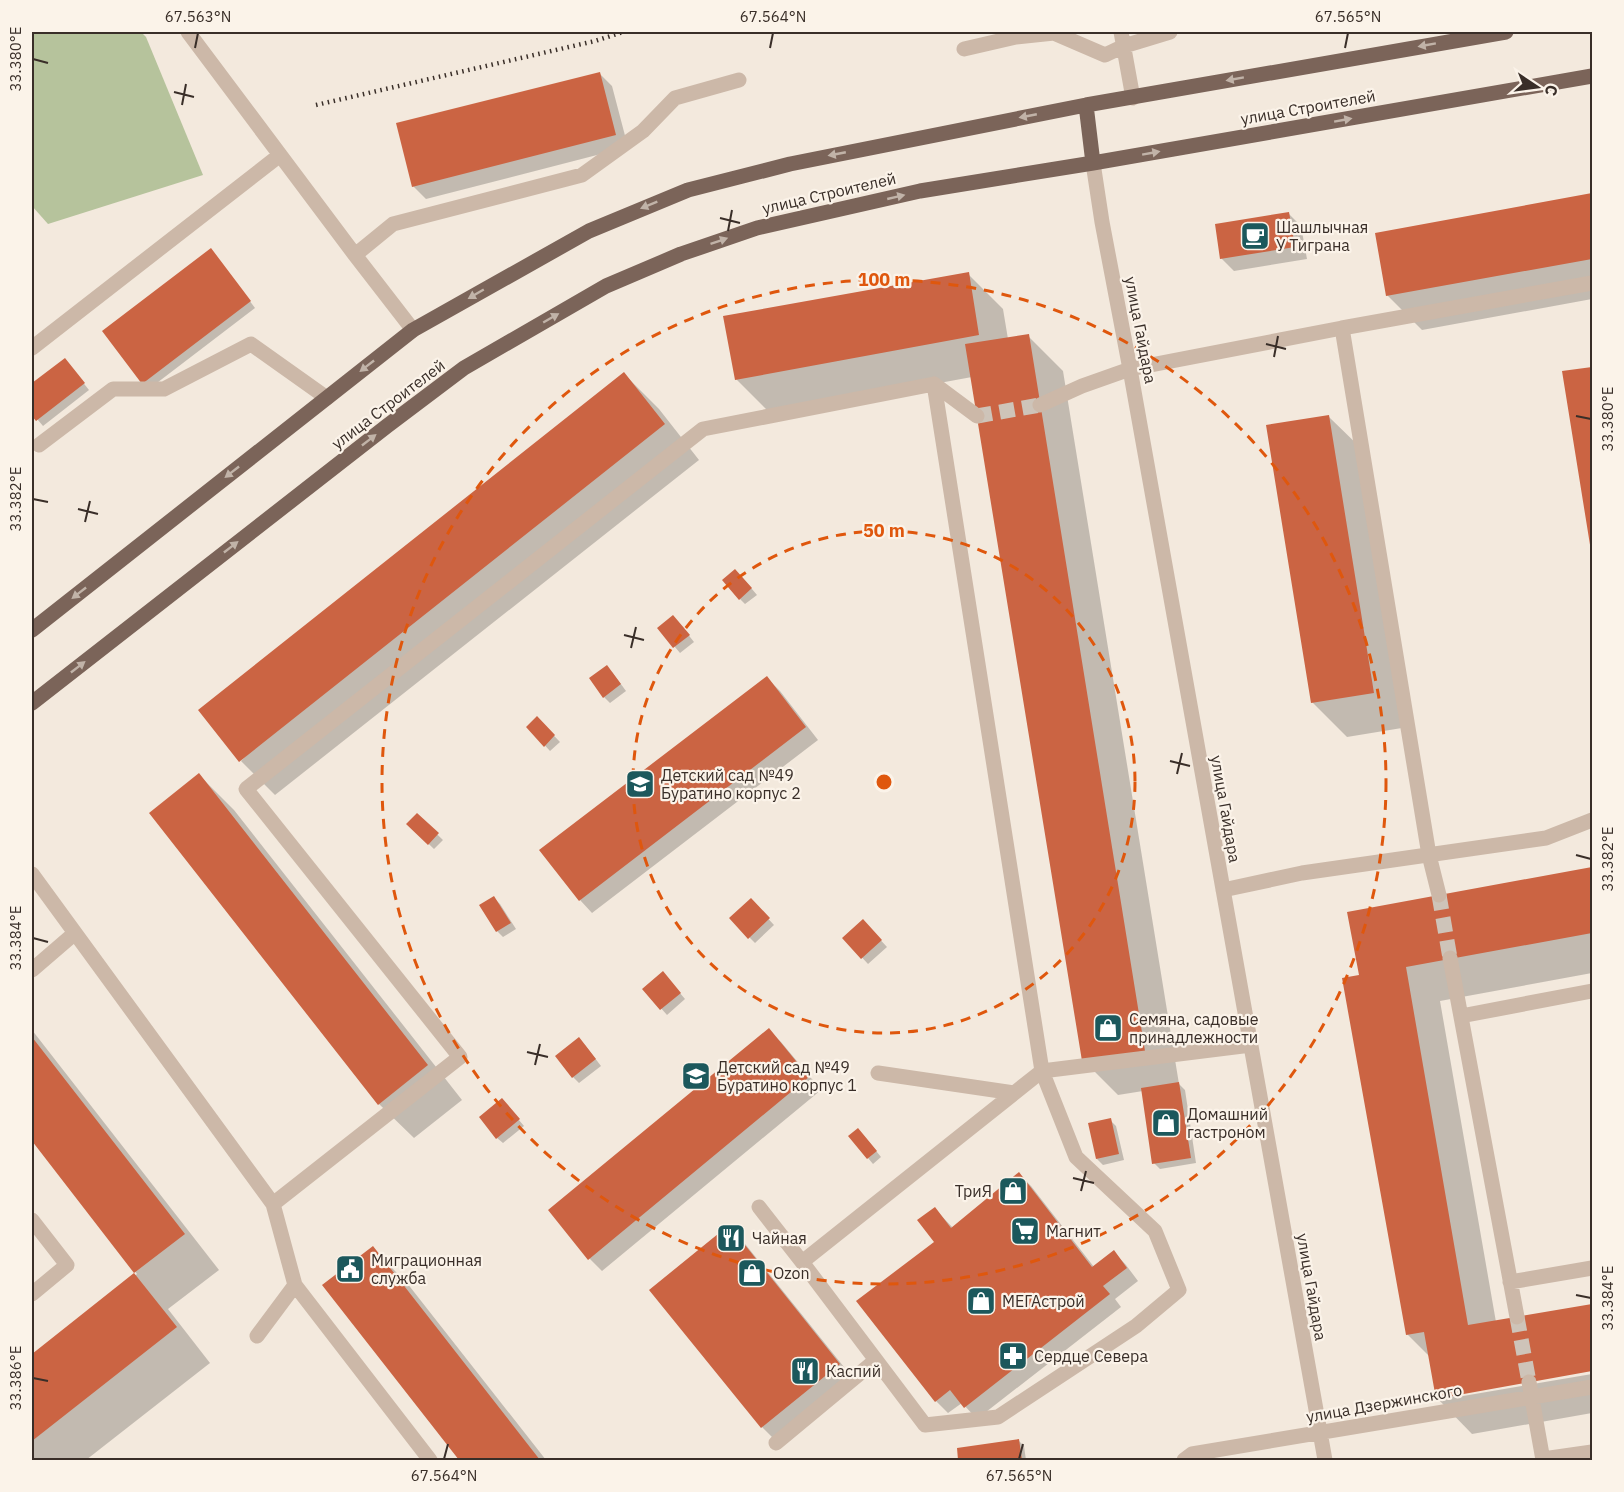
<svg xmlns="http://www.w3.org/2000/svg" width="1624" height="1492" viewBox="0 0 1624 1492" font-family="'IBM Plex Sans',sans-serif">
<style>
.green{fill:#b6c39c}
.shadow{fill:#0003}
.building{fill:#cb6443}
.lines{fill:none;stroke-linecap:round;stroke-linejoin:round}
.minor-tunnel{stroke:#cec4b9;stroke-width:15;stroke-dasharray:15 8;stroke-linecap:butt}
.minor{stroke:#ccb8a8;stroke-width:15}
.major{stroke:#7b6459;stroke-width:15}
.rail{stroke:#392e28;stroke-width:4.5;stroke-dasharray:1.5 4.5;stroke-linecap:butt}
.oneway{fill:#c1b3a8}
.ticks{fill:none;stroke:#392e28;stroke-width:2}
.ring{fill:none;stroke:#df570d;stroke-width:3;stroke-dasharray:10 8}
.labels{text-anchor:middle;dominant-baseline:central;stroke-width:4.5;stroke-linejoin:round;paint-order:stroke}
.street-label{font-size:16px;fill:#392e28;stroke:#fbf3e9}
.poi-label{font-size:16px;fill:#392e28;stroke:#fbf3e9;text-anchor:start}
.centre{fill:#df570d;stroke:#fbf3e9;stroke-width:3}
.ring-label{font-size:18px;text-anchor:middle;font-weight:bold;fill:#df570d;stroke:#fbf3e9;stroke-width:4.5;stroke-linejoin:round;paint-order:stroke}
.neatline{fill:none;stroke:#392e28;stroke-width:2}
.ticks-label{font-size:15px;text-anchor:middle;fill:#392e28}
</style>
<rect width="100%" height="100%" fill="#f3e9dd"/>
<path class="green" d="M32,32h109l5,5 57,138 -155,49 -16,-18z"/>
<path class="shadow" d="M600,74l12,12 16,61 -202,52 -13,-13z
M1592,195v104l-170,31 -35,-35 -11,-61z
M1289,214l12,12 6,33 -73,12 -13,-13z
M216,256l39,52 -106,81 -6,-6z
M968,274l35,35 5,30 20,-3 35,35 116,713 6,6 11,73 -36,6 -6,-6 -11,-72 -25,4 -35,-35 -111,-683 -201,37 -35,-35z
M65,360l24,30 -46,36 -11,-13v-29z
M1592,368v181l-28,-176z
M624,374l35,35 40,51 -424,335 -34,-34z
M1329,417l35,34 44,276 -61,10 -35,-35z
M741,576l16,19 -12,9 -5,-5z
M679,623l15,19 -14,11 -21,-25z
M612,672l14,19 -16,12 -6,-6z
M767,678l13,13 38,49 -226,173 -12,-13z
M537,718l23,24 -10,9 -22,-24z
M199,775l35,35 228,290 -48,38 -35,-34z
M417,815l26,25 -9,9 -26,-25z
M1592,869v104l-152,28 56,321 96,-17v65l-129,23v3l129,-22v39l-120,21 -34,-35 -8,-42 -23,-23 -47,-358 -11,-63z
M494,898l6,6 16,25 -13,8 -6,-6z
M751,900l23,25 -19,18 -24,-24z
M863,921l24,26 -19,17 -24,-26z
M668,979l17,20 -18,16 -23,-26z
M32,1030l187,240 -51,39 42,54 -124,97h-54v-104l105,-82 -105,-135z
M768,1030l13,12 40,48 -219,181 -12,-12 -40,-48z
M585,1045l16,21 -22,17 -6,-6z
M507,1106l17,20 -21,17 -6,-5z
M1110,1120l6,6 8,34 -21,5 -6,-6z
M864,1136l17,21 -8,7 -5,-6z
M1019,1174l12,12 63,81 20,-15 12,13 12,16 -23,18 6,8 -144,112 -15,-16 -14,10 -12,-12v-159l-1,-33 18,19z
M729,1227l13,13 110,137 -78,62 -12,-12z
M372,1248l35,35 139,177h-85l-137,-174z
M1018,1440l6,6 2,14h-66l-2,-10z"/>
<path class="building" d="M600,72l16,63 -204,52 -16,-64z
M1592,193v66l-206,37 -11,-63z
M1289,212l6,35 -75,12 -5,-35z
M211,248l40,53 -109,83 -40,-53z
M969,272l10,63 -244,45 -12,-64z
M1029,334l116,717 -63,10 -117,-717z
M65,358l20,25 -49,38 -4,-5v-33z
M1592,367v184h-1l-29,-180z
M624,372l41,52 -426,338 -41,-52z
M1329,415l45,278 -63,10 -45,-278z
M735,569l17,19 -13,12 -17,-20z
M673,615l17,20 -17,13 -16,-20z
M607,665l14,19 -18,14 -14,-20z
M767,676l39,51 -227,174 -40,-51z
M537,716l18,19 -11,12 -18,-20z
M199,773l229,292 -50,40 -229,-292z
M417,813l22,20 -11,12 -22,-21z
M1592,867v66l-186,34 62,358 124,-21v67l-156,28 -12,-67 -18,3 -64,-357 17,-3 -12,-63z
M494,896l17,27 -15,9 -17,-27z
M751,898l19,20 -22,21 -19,-21z
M863,919l19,21 -21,19 -19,-21z
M663,971l18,22 -21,17 -18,-21z
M769,1028l40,49 -221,183 -40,-50z
M32,1037l153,197 -51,39 -102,-132z
M579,1037l17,22 -24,19 -17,-22z
M1179,1082l12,76 -39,6 -11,-76z
M502,1098l18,21 -24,20 -17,-22z
M1111,1118l8,36 -23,5 -8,-36z
M858,1128l19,23 -10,8 -19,-23z
M1019,1172l73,95 22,-17 13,18 -24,18 7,8 -146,114 -14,-18 -15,12 -79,-101 78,-59 -17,-22 18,-13 16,21z
M729,1225l111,139 -79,64 -112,-138z
M373,1246l167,214h-81l-137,-175z
M134,1273l43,54 -145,114v-87z
M1019,1439l3,21h-64l-1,-12z"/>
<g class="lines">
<path class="minor-tunnel" d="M977,416l63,-11
M1439,895l11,63
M1517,1317l12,65"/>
<path class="minor" d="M188,32l167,223 58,75
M1121,32l12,66
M964,49l52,-12 38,-4 51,22 19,-9 46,-14
M1093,163l9,59 28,147 195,1091
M355,255l38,-31 189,-49 61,-44 32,-33 64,-18
M32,348l248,-193
M1040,405l42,-19 48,-17 212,-41
M39,445l74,-56h51l87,-45 76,54
M32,874l241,330 22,81 135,175
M1223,890l79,-17 244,-35 46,-18
M1439,895l-10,-40 -87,-527 250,-45
M1450,958l67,359
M32,970l43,-37
M1461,1016l131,-25
M878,1073l136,20
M273,1204l187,-147 -214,-268 457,-360 231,-45 43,32
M759,1207l43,55 240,-191 209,-26
M32,1220l35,45 -35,29
M802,1262l123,163 73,-8 138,-91 43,-36 -24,-59 -79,-74 -34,-86 -108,-687
M1510,1282l82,-14
M257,1336l38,-51
M1529,1382l14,78
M776,1443l100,-83
M1543,1459l49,-7
M1184,1460l8,-6 400,-67"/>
<path class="major" d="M1086,105l7,58
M32,630l381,-300 176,-99 99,-41 102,-26 296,-59 420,-73
M32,703l355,-277 77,-58 142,-82 75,-32 76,-26 163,-37 173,-28 499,-87"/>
<path class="rail" d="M316,105l279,-64 28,-9"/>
</g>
<defs><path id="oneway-solid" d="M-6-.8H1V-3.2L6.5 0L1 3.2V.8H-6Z" transform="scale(1.5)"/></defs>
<g class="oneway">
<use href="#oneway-solid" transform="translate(1427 45) rotate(170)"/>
<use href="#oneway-solid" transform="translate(1235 79) rotate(170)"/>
<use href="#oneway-solid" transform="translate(1028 116) rotate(169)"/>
<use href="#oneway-solid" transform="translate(1343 120) rotate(-10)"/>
<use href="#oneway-solid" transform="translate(1151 153) rotate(-10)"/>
<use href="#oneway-solid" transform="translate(837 154) rotate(169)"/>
<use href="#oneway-solid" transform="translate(896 197) rotate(-13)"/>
<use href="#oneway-solid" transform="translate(649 205) rotate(158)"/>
<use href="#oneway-solid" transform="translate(719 241) rotate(-19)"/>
<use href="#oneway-solid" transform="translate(476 294) rotate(150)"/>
<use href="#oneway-solid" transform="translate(551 318) rotate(-30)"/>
<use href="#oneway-solid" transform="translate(367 366) rotate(142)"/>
<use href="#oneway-solid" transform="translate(369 440) rotate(-38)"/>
<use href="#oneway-solid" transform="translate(232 472) rotate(142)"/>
<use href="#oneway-solid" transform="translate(231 547) rotate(-38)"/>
<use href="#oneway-solid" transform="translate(79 593) rotate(142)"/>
<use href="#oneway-solid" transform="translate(78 667) rotate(-38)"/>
</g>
<path class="ticks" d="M195,48l3,-15M770,48l3,-15M1345,48l3,-15M33,59l15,4M174,92l20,5M182,105l4,-21M720,218l20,5M728,231l4,-21M1266,344l20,5M1274,357l4,-21M1576,416l15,3M33,499l15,3M78,509l20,5M85,522l5,-21M624,635l20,5M631,648l5,-21M1170,761l20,5M1177,774l5,-21M1576,855l15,4M33,938l15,4M527,1052l21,5M535,1065l5,-21M1073,1178l21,5M1081,1191l5,-20M1576,1295l15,3M33,1378l15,3M444,1459l4,-15M1019,1459l4,-15"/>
<g class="ring">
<circle cx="884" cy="782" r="251"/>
<circle cx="884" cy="782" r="502"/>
</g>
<defs>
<g id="cafe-square" transform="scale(1.5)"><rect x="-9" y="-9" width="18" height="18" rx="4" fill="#1c585c" stroke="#fbf3e9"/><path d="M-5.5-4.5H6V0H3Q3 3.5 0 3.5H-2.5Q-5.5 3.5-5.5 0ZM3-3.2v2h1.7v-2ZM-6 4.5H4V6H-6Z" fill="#fff"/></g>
<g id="school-square" transform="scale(1.5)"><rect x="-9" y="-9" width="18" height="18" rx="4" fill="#1c585c" stroke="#fbf3e9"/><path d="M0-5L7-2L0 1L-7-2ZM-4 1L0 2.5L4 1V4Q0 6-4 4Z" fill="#fff"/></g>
<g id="shop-square" transform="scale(1.5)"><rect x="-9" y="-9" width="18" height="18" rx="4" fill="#1c585c" stroke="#fbf3e9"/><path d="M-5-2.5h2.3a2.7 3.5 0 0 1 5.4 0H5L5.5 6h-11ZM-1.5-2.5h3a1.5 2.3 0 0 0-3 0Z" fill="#fff"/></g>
<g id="supermarket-square" transform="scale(1.5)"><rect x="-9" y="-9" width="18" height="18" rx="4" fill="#1c585c" stroke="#fbf3e9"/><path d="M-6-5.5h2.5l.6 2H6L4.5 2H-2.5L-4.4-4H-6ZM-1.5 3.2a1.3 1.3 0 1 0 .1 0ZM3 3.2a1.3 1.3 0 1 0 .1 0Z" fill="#fff"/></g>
<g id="restaurant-square" transform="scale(1.5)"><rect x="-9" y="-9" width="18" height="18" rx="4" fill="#1c585c" stroke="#fbf3e9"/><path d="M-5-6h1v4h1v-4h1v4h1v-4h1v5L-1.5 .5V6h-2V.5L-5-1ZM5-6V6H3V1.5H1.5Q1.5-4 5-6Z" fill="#fff"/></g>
<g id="civic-square" transform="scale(1.5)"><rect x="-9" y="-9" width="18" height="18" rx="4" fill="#1c585c" stroke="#fbf3e9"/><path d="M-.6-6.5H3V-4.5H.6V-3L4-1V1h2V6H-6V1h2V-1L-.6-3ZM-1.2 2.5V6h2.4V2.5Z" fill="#fff"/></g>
<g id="pharmacy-square" transform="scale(1.5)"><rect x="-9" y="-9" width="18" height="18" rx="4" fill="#1c585c" stroke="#fbf3e9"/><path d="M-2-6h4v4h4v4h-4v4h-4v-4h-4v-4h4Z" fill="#fff"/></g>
</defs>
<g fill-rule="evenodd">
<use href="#cafe-square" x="1255" y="236"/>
<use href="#school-square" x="640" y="784"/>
<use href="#shop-square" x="1108" y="1028"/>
<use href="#school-square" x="696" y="1076"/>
<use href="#shop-square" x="1166" y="1123"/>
<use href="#shop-square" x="1013" y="1191"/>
<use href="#supermarket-square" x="1025" y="1231"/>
<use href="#restaurant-square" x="731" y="1238"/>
<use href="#civic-square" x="350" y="1269"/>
<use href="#shop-square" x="752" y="1273"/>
<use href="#shop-square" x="981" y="1301"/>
<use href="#pharmacy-square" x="1013" y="1356"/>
<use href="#restaurant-square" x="805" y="1371"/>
</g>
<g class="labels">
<g class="street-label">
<text transform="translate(1308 107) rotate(-10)">улица Строителей</text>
<text transform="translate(829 193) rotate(-13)">улица Строителей</text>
<text transform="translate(1141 330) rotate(79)">улица Гайдара</text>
<text transform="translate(388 404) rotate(-37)">улица Строителей</text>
<text transform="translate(1226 809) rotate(80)">улица Гайдара</text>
<text transform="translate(1312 1287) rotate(80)">улица Гайдара</text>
<text transform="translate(1384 1403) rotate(-10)">улица Дзержинского</text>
</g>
<g class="poi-label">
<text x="1276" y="227">Шашлычная<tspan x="1276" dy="18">У Тиграна</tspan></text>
<text x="661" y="775">Детский сад №49<tspan x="661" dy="18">Буратино корпус 2</tspan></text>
<text x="1129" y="1019">Семяна, садовые<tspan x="1129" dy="18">принадлежности</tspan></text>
<text x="717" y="1067">Детский сад №49<tspan x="717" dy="18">Буратино корпус 1</tspan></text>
<text x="1187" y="1114">Домашний<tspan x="1187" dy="18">гастроном</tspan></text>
<text x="992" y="1191" text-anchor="end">ТриЯ</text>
<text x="1046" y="1231">Магнит</text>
<text x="752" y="1238">Чайная</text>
<text x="371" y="1260">Миграционная<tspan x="371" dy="18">служба</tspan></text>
<text x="773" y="1273">Ozon</text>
<text x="1002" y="1301">МЕГАстрой</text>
<text x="1034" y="1356">Сердце Севера</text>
<text x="826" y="1371">Каспий</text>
</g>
</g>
<circle cx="884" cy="782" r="9" class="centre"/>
<g class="ring-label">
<text x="884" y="286">100 m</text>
<text x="884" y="537">50 m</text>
</g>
<rect width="1624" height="1492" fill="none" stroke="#fbf3e9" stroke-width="66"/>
<g transform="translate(1537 87) rotate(103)" stroke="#fbf3e9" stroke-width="4.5" paint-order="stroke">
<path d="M0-4.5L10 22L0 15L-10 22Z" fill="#392e28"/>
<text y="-9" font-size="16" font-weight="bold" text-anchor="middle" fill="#392e28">С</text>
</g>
<rect x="33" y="33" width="1558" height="1426" class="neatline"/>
<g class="ticks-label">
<text x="198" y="22">67.563°N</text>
<text x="773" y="22">67.564°N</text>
<text x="1348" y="22">67.565°N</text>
<text transform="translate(16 59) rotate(-90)" y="5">33.380°E</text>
<text transform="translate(1608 419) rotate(-90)" y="5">33.380°E</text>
<text transform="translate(16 499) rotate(-90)" y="5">33.382°E</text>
<text transform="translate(1608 859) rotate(-90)" y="5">33.382°E</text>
<text transform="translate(16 938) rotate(-90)" y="5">33.384°E</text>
<text transform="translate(1608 1298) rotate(-90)" y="5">33.384°E</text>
<text transform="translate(16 1378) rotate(-90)" y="5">33.386°E</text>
<text x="444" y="1481">67.564°N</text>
<text x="1019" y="1481">67.565°N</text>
</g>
</svg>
